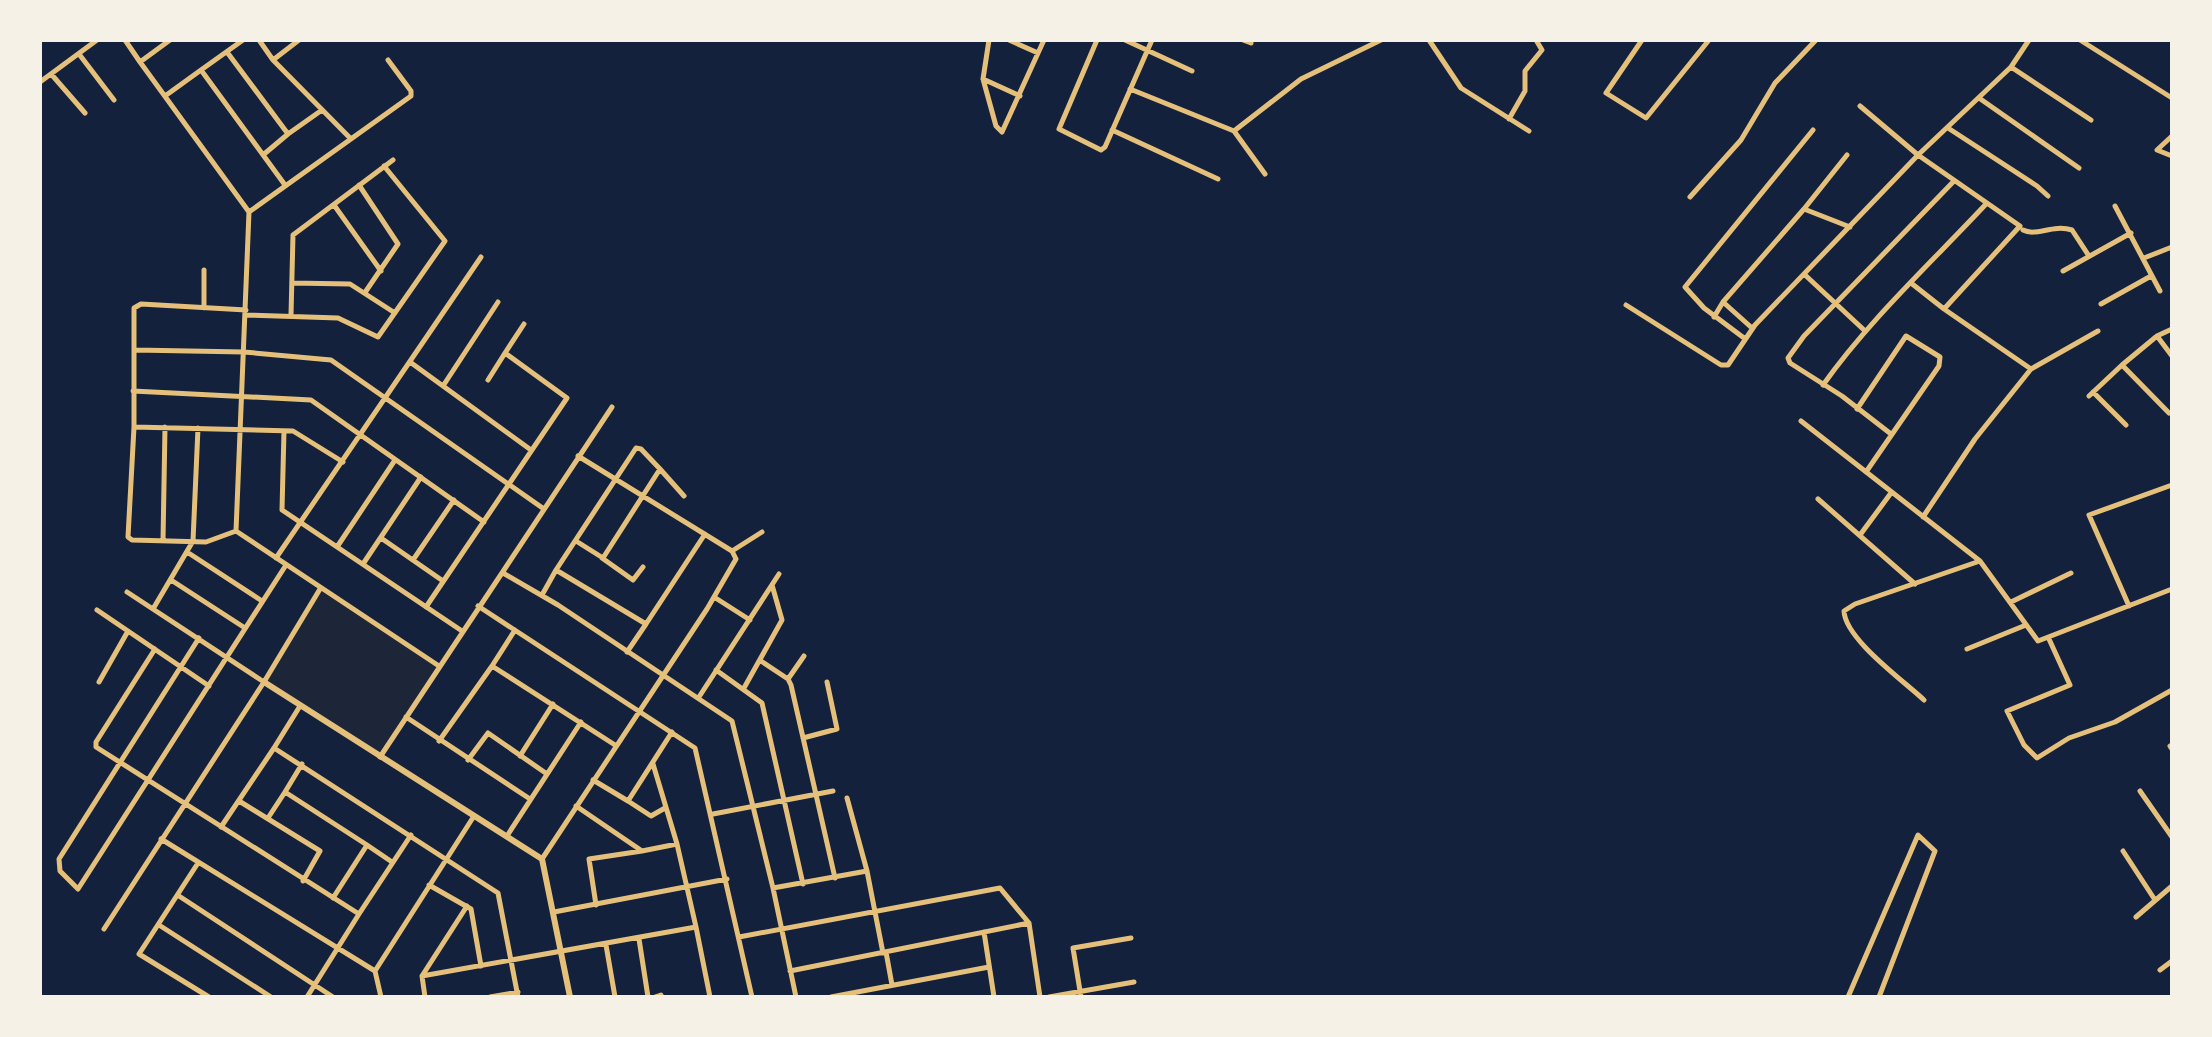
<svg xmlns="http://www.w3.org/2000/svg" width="2212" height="1037" viewBox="0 0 2212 1037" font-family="Spectral,serif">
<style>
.green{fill:#1d2539}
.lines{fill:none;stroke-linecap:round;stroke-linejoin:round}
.minor{stroke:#e5c07b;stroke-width:5}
.tertiary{stroke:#e5c07b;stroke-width:6}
</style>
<rect width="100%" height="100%" fill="#14213d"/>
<path class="green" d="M320,589l119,77 -59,91 -116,-75z"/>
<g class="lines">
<path class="minor" d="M125,40l15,22
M170,40l-30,22 109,150 -13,319
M259,40l14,20 78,79
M989,40l-6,39 13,47 6,6 42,-92
M1009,40l29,13
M1097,40l-38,89 42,21 4,-3 47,-107
M1125,40l67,31
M1243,40l8,3
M1429,40l32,48 68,43
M1642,40l-36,53 40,25 63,-78
M2080,40l92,58
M227,52l61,82 -25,21
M79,54l35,46
M273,60l26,-20
M2011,67l80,53
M201,70l42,-30
M52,75l33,38
M983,79l37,17
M40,82l57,-42
M1130,89l104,42 31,43
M165,96l36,-26 84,115
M1979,98l100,70
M1860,106l58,49 102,71 -76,83 87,60 -56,70 -52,78
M1509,119l16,-28v-20l17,-21 -6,-10
M1948,128l89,58 11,10
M1112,130l106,49
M1234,131l67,-52 80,-39
M288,134l34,-24
M2172,136l-15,14 15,6
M359,185l39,59 -32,47
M1690,197l51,-57 34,-57 41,-43
M334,205l47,66
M2115,206l45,85
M1804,209l46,18
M249,212l162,-116v-5l-23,-31
M2023,230c13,7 29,-6 49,0l17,26
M2144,258l28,-11
M204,270v38
M2063,271l68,-38
M1804,274l60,56
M292,283l58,1 45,29
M1911,283l33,26
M1723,302l29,26
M2101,304l50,-28
M1626,305l95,60h7l27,-40 163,-170 93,-88 18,-27
M246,315l92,3 40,19 67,-96 -61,-75
M291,315l2,-80 100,-75
M1714,317l9,-15 81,-93 43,-54
M2157,336l15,-7
M1744,338l-40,-30 -19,-21 128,-157
M135,350l109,2 87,8 213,149
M505,353l19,-29
M410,362l121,88
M2031,369l67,-38
M1823,385c46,-65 108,-122 163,-181
M443,386l55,-84
M133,391l178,9 173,122
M2093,392l33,33
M2089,396l33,-31
M1857,409l49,-73 34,21 -1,9 -73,106
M2169,413l-47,-48 35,-29 15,20
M1801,421l179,140 58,80 134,-52
M134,427l159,4 50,31
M284,431l-2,79 180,121
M1891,434l-49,-38 -52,-33 -2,-5 16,-22 150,-155
M1818,499l97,85
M236,531l-30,11 -74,-2 -4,-3 6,-110v-119l7,-4 105,6
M236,531l203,135
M1860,535l31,-42
M381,538l62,43
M163,541l2,-114
M576,541l27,17 57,-89 24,27
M337,547l58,-87
M732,551l30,-19
M187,552l75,49
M276,558l205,-301
M602,558l31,22 10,-13
M413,560l41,-60
M363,564l58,-87
M556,570l80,-122 5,1 19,20
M503,573l55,32 174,116 41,167 23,109
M171,580l74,48
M127,592l137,90
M542,595l14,-25 90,54 59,-90
M714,597l36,23
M2011,602l60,-29
M478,606l217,142 57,249
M2129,606l-40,-91 83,-30
M426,607l141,-209 -62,-45 -17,27
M153,609l40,-68 5,-113
M97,610l112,76
M199,638l-140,221 1,12 18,18 208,-324
M2049,639l21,46 -63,26 17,34 13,13 32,-20 46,-16 57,-32
M155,649l-59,93v5l263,167 52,-79
M1967,649l59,-24
M627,652l19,-28
M761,661l27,18 3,6 44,193
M492,666l23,-36
M716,670l46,33 41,181
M788,679l16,-23
M99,682l29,-51
M744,688l38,-68 -10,-35
M699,697l80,-123
M1924,700c-20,-19 -79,-61 -80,-89l11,-7 125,-43
M300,706l-26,42 224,145 20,104
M406,717l124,82
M803,738l34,-9 -10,-47
M439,741l53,-75 123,79
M2170,746l2,3
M520,756l33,-52
M380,757l232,-350
M468,760l20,-27 59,41
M653,764l24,80
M593,780l35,21 44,-69
M2140,791l32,46
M285,792l17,-28
M847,798l20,73 16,82
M239,801l81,50 -17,30
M628,801l23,15 14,-8
M576,806l66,45 35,-7 19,83
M713,814l120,-23
M268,818l17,-26 82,53
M221,827l53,-79
M507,836l74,-114
M161,839l214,132
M2123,851l32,49
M542,859l165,-250 29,-50 -4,-8 -154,-95
M198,863l-59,91 70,43
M429,885l42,24 10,57
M773,888l94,-17
M179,896l154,101
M333,898l34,-53 25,17
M596,905l-7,-46 53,-8
M554,912l173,-33
M2136,917l36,-31
M159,925l112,72
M104,929l160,-247 56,-93
M984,932l10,65
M739,937l261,-49 29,35 11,74
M639,939l9,58
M606,945l9,52
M886,952l6,33
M2160,970l12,-9
M375,971l99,-155
M375,971l6,26
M790,971l239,-48
M422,976l274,-49 14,70
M307,997l52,-83
M425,997l-3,-21 45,-70
M490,997l28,-5
M655,997l6,-2
M831,997l158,-30
M1049,997l85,-15
M1081,997l-8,-49 58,-10
M1848,997l70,-162 17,16 -56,146"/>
<path class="tertiary" d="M264,682l278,177 28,138"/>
</g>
<rect width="2212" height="1037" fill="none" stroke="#f6f1e7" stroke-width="84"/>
</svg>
